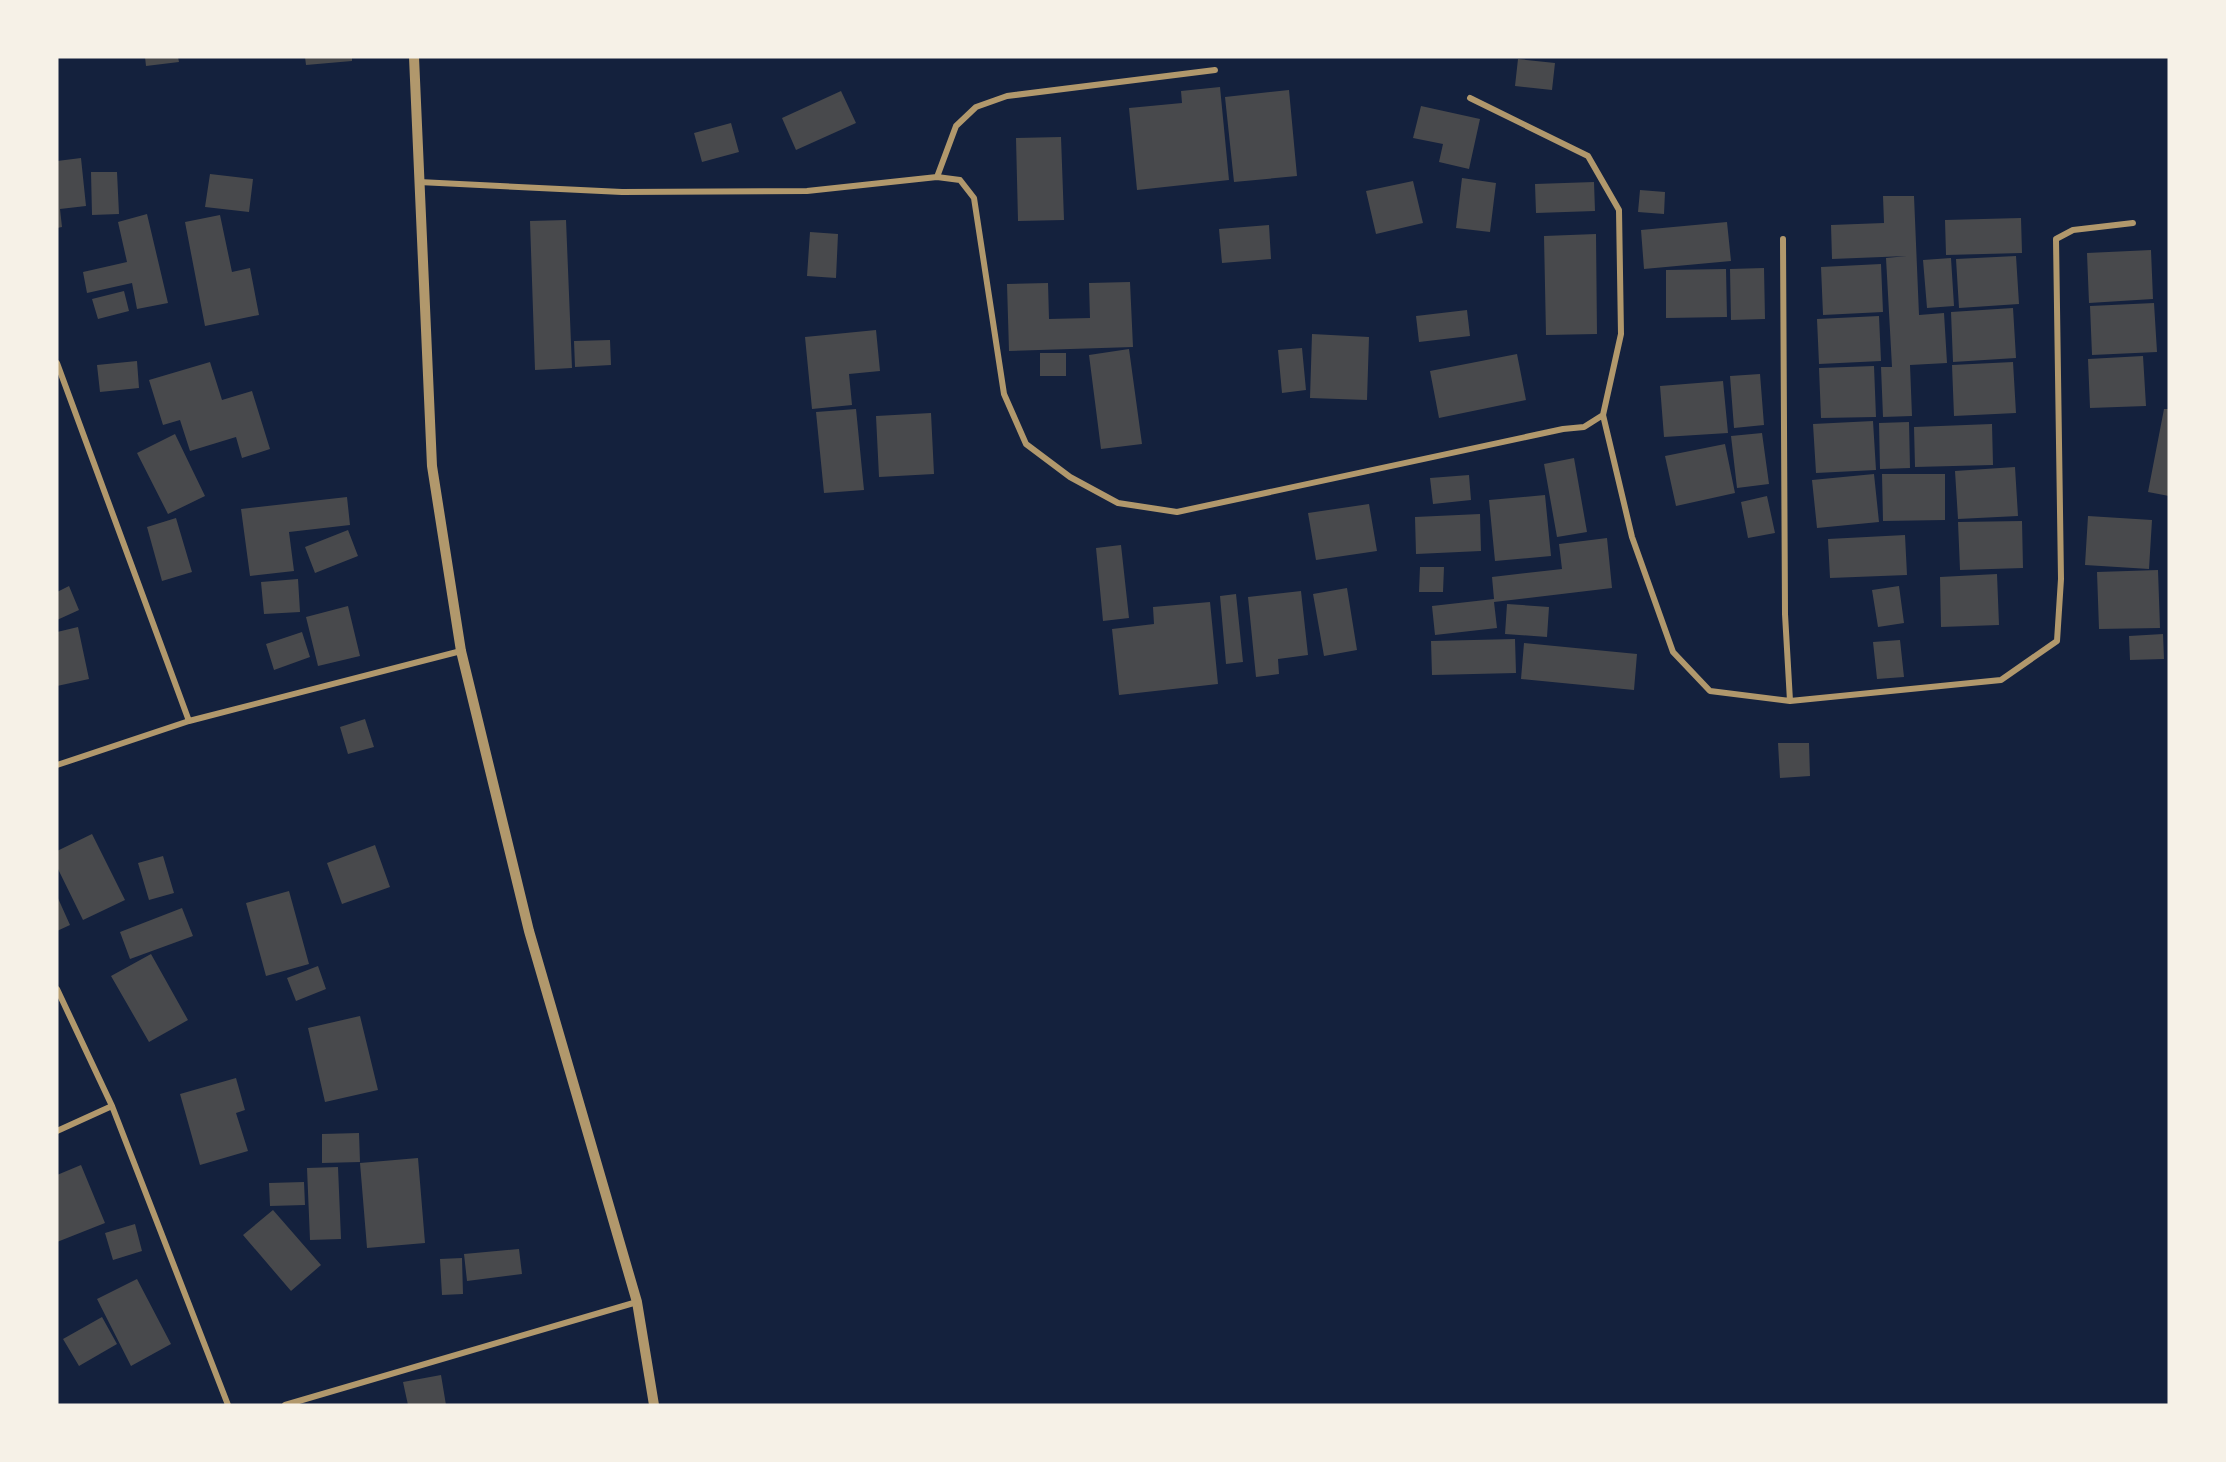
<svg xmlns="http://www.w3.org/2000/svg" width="2226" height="1462" viewBox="0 0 2226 1462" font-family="Lato,sans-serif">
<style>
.building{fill:#48494c}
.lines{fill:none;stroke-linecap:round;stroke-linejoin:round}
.minor{stroke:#b1986c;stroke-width:6}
.tertiary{stroke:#b1986c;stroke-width:10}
</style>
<rect width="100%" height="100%" fill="#14213d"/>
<path class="building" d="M145,57h33l1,5 -33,4z
M305,57h47v4l-46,4z
M1518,59l37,4 -3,27 -37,-4z
M1220,87l9,93 -92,10 -8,-82 53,-5 -1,-12z
M1289,90l8,86 -63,6 -9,-85z
M841,91l15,32 -60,27 -14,-32z
M1421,106l59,13 -11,50 -30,-7 4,-18 -30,-6z
M731,123l8,29 -37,10 -8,-29z
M1061,137l3,83 -46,1 -2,-83z
M81,158l5,48 -26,3 2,18 -5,1v-67z
M91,172h26l2,42 -27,1z
M210,174l43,5 -4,33 -44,-5z
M1462,178l34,5 -6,49 -34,-4z
M1413,181l10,42 -47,11 -10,-43z
M1594,182l1,29 -59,2 -1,-29z
M1640,190l25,2 -1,22 -26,-2z
M1883,196h31l5,119 25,-2 3,50 -37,2 2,51 -29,1 -2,-50h11l-6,-109 21,-2 -75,3 -1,-34 53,-2z
M147,214l21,89 -31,6 -5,-26 -45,10 -4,-21 44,-10 -9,-40z
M220,215l12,57 18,-4 9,47 -54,11 -20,-104z
M2021,218l1,35 -76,2 -1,-35z
M566,220l6,148 -37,2 -5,-149z
M1727,222l4,39 -87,8 -3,-39z
M1269,225l2,34 -49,4 -3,-34z
M810,232l28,2 -2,44 -29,-2z
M1596,234l1,100 -51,1 -2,-99z
M2151,250l2,49 -64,4 -2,-50z
M2016,256l3,48 -60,4 -3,-49z
M1951,258l3,48 -27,2 -4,-48z
M1881,264l2,48 -60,3 -2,-48z
M1764,268l1,51 -34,1 -1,-51z
M1726,269l1,48 -61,1v-48z
M1130,282l3,65 -124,4 -2,-67 41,-1 1,36 41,-1 -1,-35z
M124,291l5,20 -31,8 -6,-20z
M2154,303l3,49 -65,3 -2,-49z
M2013,308l3,50 -63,4 -2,-50z
M1467,310l3,26 -51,6 -3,-26z
M1879,316l2,45 -62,3 -2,-45z
M876,330l4,41 -31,3 3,31 -40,4 -7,-72z
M1312,334l57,3 -2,63 -57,-2z
M610,340l1,25 -36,2 -1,-26z
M1302,348l4,42 -24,3 -4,-43z
M1129,349l13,95 -41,5 -12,-94z
M1040,353h26v23h-26z
M1517,354l9,46 -87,18 -9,-47z
M2143,356l3,50 -56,2 -2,-49z
M137,361l2,27 -39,4 -3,-27z
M210,362l12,38 30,-9 18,58 -28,9 -6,-21 -46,14 -10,-31 -17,5 -14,-45z
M2013,362l3,51 -62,3 -2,-51z
M1874,366l2,51 -55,1 -2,-50z
M1760,374l4,51 -30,3 -4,-52z
M1723,381l5,52 -64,4 -4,-51z
M856,409l8,81 -40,3 -8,-81z
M2164,409h5v87l-21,-4z
M931,413l3,61 -55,3 -3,-61z
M1873,421l3,49 -60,3 -3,-49z
M1909,422l1,46 -30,1 -1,-46z
M1992,424l1,41 -78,2 -1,-40z
M1762,433l7,51 -32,4 -6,-52z
M175,434l30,62 -37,18 -31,-61z
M1725,444l10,49 -59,13 -11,-50z
M1574,458l13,74 -30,5 -13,-73z
M2015,467l3,49 -60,3 -3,-48z
M1874,474l5,48 -62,6 -5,-48z
M1882,474h63v46l-62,1z
M1469,475l2,25 -38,4 -3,-26z
M1545,495l6,61 -56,5 -6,-61z
M1767,496l8,37 -27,5 -7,-36z
M347,497l3,28 -61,7 5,39 -44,5 -9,-67z
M1369,504l8,47 -61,9 -8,-47z
M1480,514l1,37 -65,3 -1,-37z
M2088,516l64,4 -3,49 -64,-4z
M176,518l16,54 -30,9 -15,-54z
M2022,521l1,47 -63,2 -2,-48z
M348,530l10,26 -43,17 -10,-26z
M1905,535l2,40 -77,3 -2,-39z
M1607,538l5,50 -118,14 3,26 -62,7 -3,-29 62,-7 -2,-22 70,-8 -3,-25z
M1121,545l8,73 -26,3 -7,-73z
M1420,567h24l-1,25h-24z
M2158,570l2,58 -61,1 -2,-57z
M1997,574l2,51 -58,2 -1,-50z
M298,579l2,33 -36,2 -3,-32z
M69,586l10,24 -22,10v-28z
M1899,586l5,37 -26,4 -6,-37z
M1347,588l10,62 -33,6 -11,-62z
M1301,591l7,64 -30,4 1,15 -23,3 -8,-80z
M1236,594l7,68 -17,2 -6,-68z
M1210,602l8,82 -99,11 -7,-66 42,-5 -1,-17z
M1507,604l42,3 -2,30 -42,-3z
M348,606l12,50 -42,10 -12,-49z
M78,627l11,52 -32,7v-54z
M302,632l8,25 -36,13 -8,-26z
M2163,634l1,25 -34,1 -1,-24z
M1515,639l1,34 -84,2 -1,-34z
M1900,640l4,37 -27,2 -4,-37z
M1524,643l113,11 -3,36 -113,-11z
M365,719l9,28 -26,7 -8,-27z
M1778,743h31l1,33 -30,2z
M92,834l33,66 -42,20 -26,-53v-16z
M375,845l15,42 -48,17 -15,-41z
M163,856l11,37 -25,7 -11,-37z
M289,891l20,73 -43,12 -20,-73z
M57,896l13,29 -13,6z
M182,908l11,28 -63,23 -10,-27z
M151,954l37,66 -39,22 -38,-66z
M318,966l8,23 -30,12 -9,-23z
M360,1016l18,74 -53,12 -17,-74z
M236,1078l9,32 -9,3 12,38 -48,14 -20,-71z
M359,1133l1,29 -38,1v-29z
M418,1158l7,85 -58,5 -7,-85z
M81,1165l24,58 -48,19v-67z
M338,1167l3,72 -31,1 -3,-72z
M304,1182l1,23 -35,1 -1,-23z
M273,1210l48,55 -30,26 -48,-56z
M135,1224l7,27 -29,9 -8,-27z
M519,1249l3,25 -55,7 -3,-27z
M462,1258l1,36 -21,1 -2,-36z
M137,1279l34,65 -40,22 -34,-67z
M102,1317l15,27 -38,22 -16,-27z
M441,1375l5,30h-38l-5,-23z"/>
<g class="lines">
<path class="minor" d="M937,177l19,-51 20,-19 31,-11 208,-26
M419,182l203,10 185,-1 130,-14 23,3 14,18 30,196 22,50 44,33 48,26 59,9 386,-83 21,-2 19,-12 18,-81 -2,-124 -31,-54 -118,-58
M1783,239l2,375 5,87
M57,363l132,358
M1603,415l29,122 41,115 37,39 80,10 211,-21 56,-39 4,-62 -5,-340 17,-9 60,-7
M57,765l132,-44 272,-70
M57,989l55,117 116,299
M57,1131l55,-25
M285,1405l352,-103"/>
<path class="tertiary" d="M414,57l18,409 29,185 68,280 108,371 17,103"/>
</g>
<rect width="2226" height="1462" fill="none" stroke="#f6f1e7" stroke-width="117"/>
</svg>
